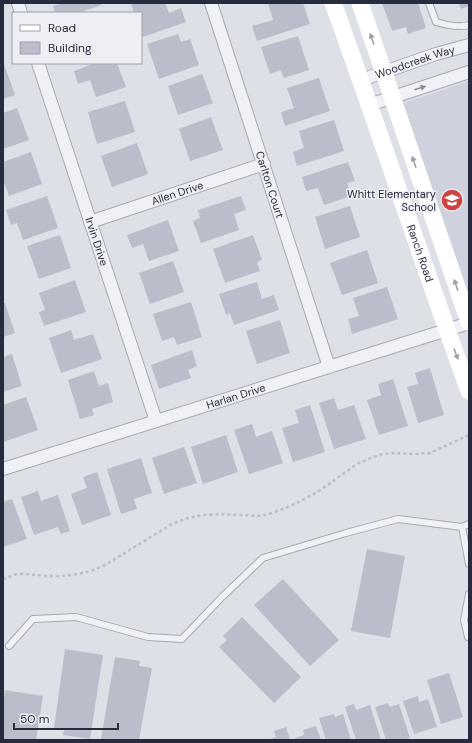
<svg xmlns="http://www.w3.org/2000/svg" width="472" height="743" viewBox="0 0 472 743" font-family="'DM Sans',sans-serif">
<style>
.built{fill:#cfd2dc}
.building{fill:#bbbeca}
.lines{fill:none;stroke-linecap:round;stroke-linejoin:round}
.lane-casing{stroke:#a6aab4;stroke-width:8}
.street-casing{stroke:#a6aab4;stroke-width:14}
.path{stroke:#bcbec6;stroke-width:2.5;stroke-dasharray:3 3;stroke-linecap:butt}
.lane{stroke:#f0f1f6;stroke-width:6}
.street{stroke:#f0f1f6;stroke-width:12}
.secondary{stroke:#fff;stroke-width:17}
.oneway{fill:#9ea0a8}
.oneway2{fill:#8c8e9a}
.labels{text-anchor:middle;dominant-baseline:central;stroke-width:3;stroke-linejoin:round;paint-order:stroke}
.street-label{font-size:11px;fill:#272b3e;stroke:#edeff5}
.poi-label{font-size:11px;fill:#272b3e;stroke:#edeff5;text-anchor:end}
</style>
<rect width="100%" height="100%" fill="#dde0e7"/>
<path class="built" d="M469,81v214l-68,-191z"/>
<path class="building" d="M62,3h39v2l-23,8h-23l-2,-7z
M131,3h34l4,10 12,-5 5,14 -43,15 -2,-5v-19h-7z
M268,3h35l7,21 -53,17 -5,-15 21,-6z
M382,3h36l8,25 -18,6 -2,-7 -14,4z
M459,3h10v3l-8,3z
M178,34l3,8 9,-3 9,26 -40,14 -12,-35z
M298,36l11,34 -25,8 -3,-8 -11,4 -9,-27z
M96,63h21l9,24 -30,10 -6,-17 -12,4 -4,-13z
M4,64l11,31 -12,4v-34z
M202,74l11,29 -35,12 -10,-29z
M319,78l11,33 -45,15 -4,-14 13,-4 -7,-20z
M125,101l10,31 -38,12 -9,-32z
M17,108l12,32 -26,9v-36z
M211,117l12,33 -33,11 -11,-32z
M334,120l10,31 -47,15 -4,-14 11,-4 -5,-17z
M137,143l11,31 -36,13 -11,-31z
M31,152l11,32 -33,12 -6,-16v-18z
M348,162l7,19 -8,2 4,13 -27,9 -6,-17 -12,3 -4,-14z
M47,196l11,32 -35,12 -6,-17 -6,2 -5,-15z
M241,196l5,14 -12,4 5,16 -38,13 -8,-22 7,-3 -2,-8z
M350,206l10,31 -35,12 -10,-32z
M168,220l11,31 -30,10 -6,-17 -11,4 -5,-13z
M60,235l11,33 -32,11 -12,-33z
M253,235l9,25 -5,2 3,9 -35,12 -12,-34z
M367,250l11,33 -36,12 -12,-32z
M173,261l11,31 -34,12 -11,-31z
M75,280l11,32 -42,14 -5,-14 6,-2 -6,-17z
M257,282l5,17 12,-4 5,15 -45,15 -4,-12 -4,2 -7,-21z
M387,287l11,32 -46,15 -4,-15 11,-3 -6,-18z
M191,302l11,35 -25,8 -3,-8 -12,4 -9,-27z
M3,303h2l10,30 -12,4z
M280,320l10,33 -33,11 -11,-33z
M71,330l3,10 19,-6 9,25 -41,14 -12,-35z
M192,350l5,16 -9,4 3,8 -32,11 -8,-24z
M12,354l10,32 -19,6v-35z
M430,368l14,47 -26,8 -11,-36 11,-3 -3,-11z
M94,371l5,15 9,-3 5,19 -21,7 2,6 -14,4 -12,-39z
M393,379l15,47 -29,9 -12,-35 14,-5 -3,-11z
M26,397l12,33 -35,12v-37z
M334,398l4,12 16,-5 12,34 -32,10 -15,-46z
M310,405l15,47 -32,10 -11,-34 17,-5 -4,-13z
M252,424l4,13 16,-6 11,32 -34,11 -15,-44z
M226,435l12,37 -35,12 -12,-37z
M184,447l13,36 -33,11 -12,-36z
M141,458l11,35 -18,6 3,10 -16,5 -14,-45z
M97,472l14,43 -29,10 -11,-31 16,-6 -4,-11z
M38,491l3,10 17,-6 12,36 -9,3 -3,-7 -24,8 -13,-38z
M12,499l15,40 -24,8v-45z
M367,549l38,7 -15,82 -39,-7z
M283,579l56,61 -29,26 -56,-61z
M242,617l59,60 -27,26 -55,-56 8,-7 -4,-4z
M65,649l38,6 -13,84 -27,-4 1,-5 -10,-2z
M115,657l25,4 -1,5 13,2 -13,72h-30l-8,-1z
M449,673l14,44 -22,7 -14,-44z
M5,690l38,6 -7,44h-33v-36z
M418,696l1,6 9,-3 9,28 -23,7 -11,-33z
M388,703l2,4 9,-3 11,34 -5,2h-19l-11,-33z
M354,704l2,6 14,-5 11,35h-25l-11,-33z
M334,714l1,3 8,-3 8,26h-25l-7,-22z
M316,726l5,14h-25l-1,-2 9,-3 -1,-5z
M286,727l4,13h-22l8,-3 -2,-6z"/>
<g class="lines">
<g class="lane-casing">
<path id="lane" d="M429,3l7,19c10,3 22,6 33,3
M462,527l7,37
M468,637l-4,-17 5,-26
M9,646l24,-27 43,-2 72,20 34,2 40,-42 41,-39 83,-25 52,-14 64,8 7,-3"/>
</g>
<g class="street-casing">
<g id="street">
<path d="M18,3l3,10"/>
<path id="s1" d="M211,3l118,364"/>
<path id="s2" d="M38,63l118,358"/>
<path id="s3" d="M361,80l75,-26 33,-9"/>
<path d="M369,105l100,-33"/>
<path id="s4" d="M90,222l174,-58"/>
<path id="s5" d="M3,469l466,-146"/>
</g>
</g>
<path class="path" d="M3,579l14,-5h9l22,2h13l18,-2 14,-4 12,-5 67,-41 16,-6 16,-3 16,-1 37,2 9,-1 9,-3 22,-9 22,-12 38,-27 16,-7 10,-3 11,-1 20,1 16,-1 39,-18"/>
<use href="#lane" class="lane"/>
<use href="#street" class="street"/>
<g class="secondary">
<path id="s6" d="M333,3c47,129 89,259 136,388"/>
<path d="M360,3l109,319"/>
</g>
</g>
<defs><path id="oneway-solid" d="M-6-.8H1V-3.2L6.5 0L1 3.2V.8H-6Z"/></defs>
<g class="oneway">
<use href="#oneway-solid" transform="translate(372 39) rotate(-109)"/>
<use href="#oneway-solid" transform="translate(414 162) rotate(-109)"/>
<use href="#oneway-solid" transform="translate(456 285) rotate(-109)"/>
<use href="#oneway-solid" transform="translate(456 354) rotate(70)"/>
</g>
<use class="oneway2" href="#oneway-solid" transform="translate(420 88) rotate(-18)"/>
<defs>
<g id="school-disc" transform="scale(1.15)"><circle r="9.5" fill="#ce4240" stroke="#edeff5"/><path d="M0-5L7-2L0 1L-7-2ZM-4 1L0 2.5L4 1V4Q0 6-4 4Z" fill="#fff"/></g>
</defs>
<g fill-rule="evenodd">
<use href="#school-disc" x="452" y="200"/>
</g>
<g class="labels">
<g class="street-label">
<text stroke="none"><textPath href="#s3" startOffset="57">Woodcreek Way</textPath></text>
<text stroke="none"><textPath href="#s1" startOffset="191">Carlton Court</textPath></text>
<text stroke="none"><textPath href="#s4" startOffset="92">Allen Drive</textPath></text>
<text stroke="none"><textPath href="#s2" startOffset="188">Irvin Drive</textPath></text>
<text stroke="none"><textPath href="#s6" startOffset="265">Ranch Road</textPath></text>
<text stroke="none"><textPath href="#s5" startOffset="244">Harlan Drive</textPath></text>
</g>
<g class="poi-label">
<text x="436" y="194">Whitt Elementary<tspan x="436" dy="13">School</tspan></text>
</g>
</g>
<rect width="472" height="743" fill="none" stroke="#272b3e" stroke-width="8"/>
<rect x="12" y="12" width="130" height="52" fill="#edeff5" stroke="#9ea1ac"/>
<rect x="20" y="25" width="20" height="6" fill="#ffffff" stroke="#9ea1ac"/>
<text x="48" y="32" font-size="12" fill="#272b3e">Road</text>
<rect x="20" y="42" width="20" height="12" fill="#bbbeca" stroke="#9ea1ac"/>
<text x="48" y="52" font-size="12" fill="#272b3e">Building</text>
<path d="M14 723v6h104v-6" fill="none" stroke="#272b3e" stroke-width="2"/>
<text x="20" y="723" font-size="12" fill="#272b3e" stroke="#edeff5" stroke-width="3" paint-order="stroke">50 m</text>
</svg>
